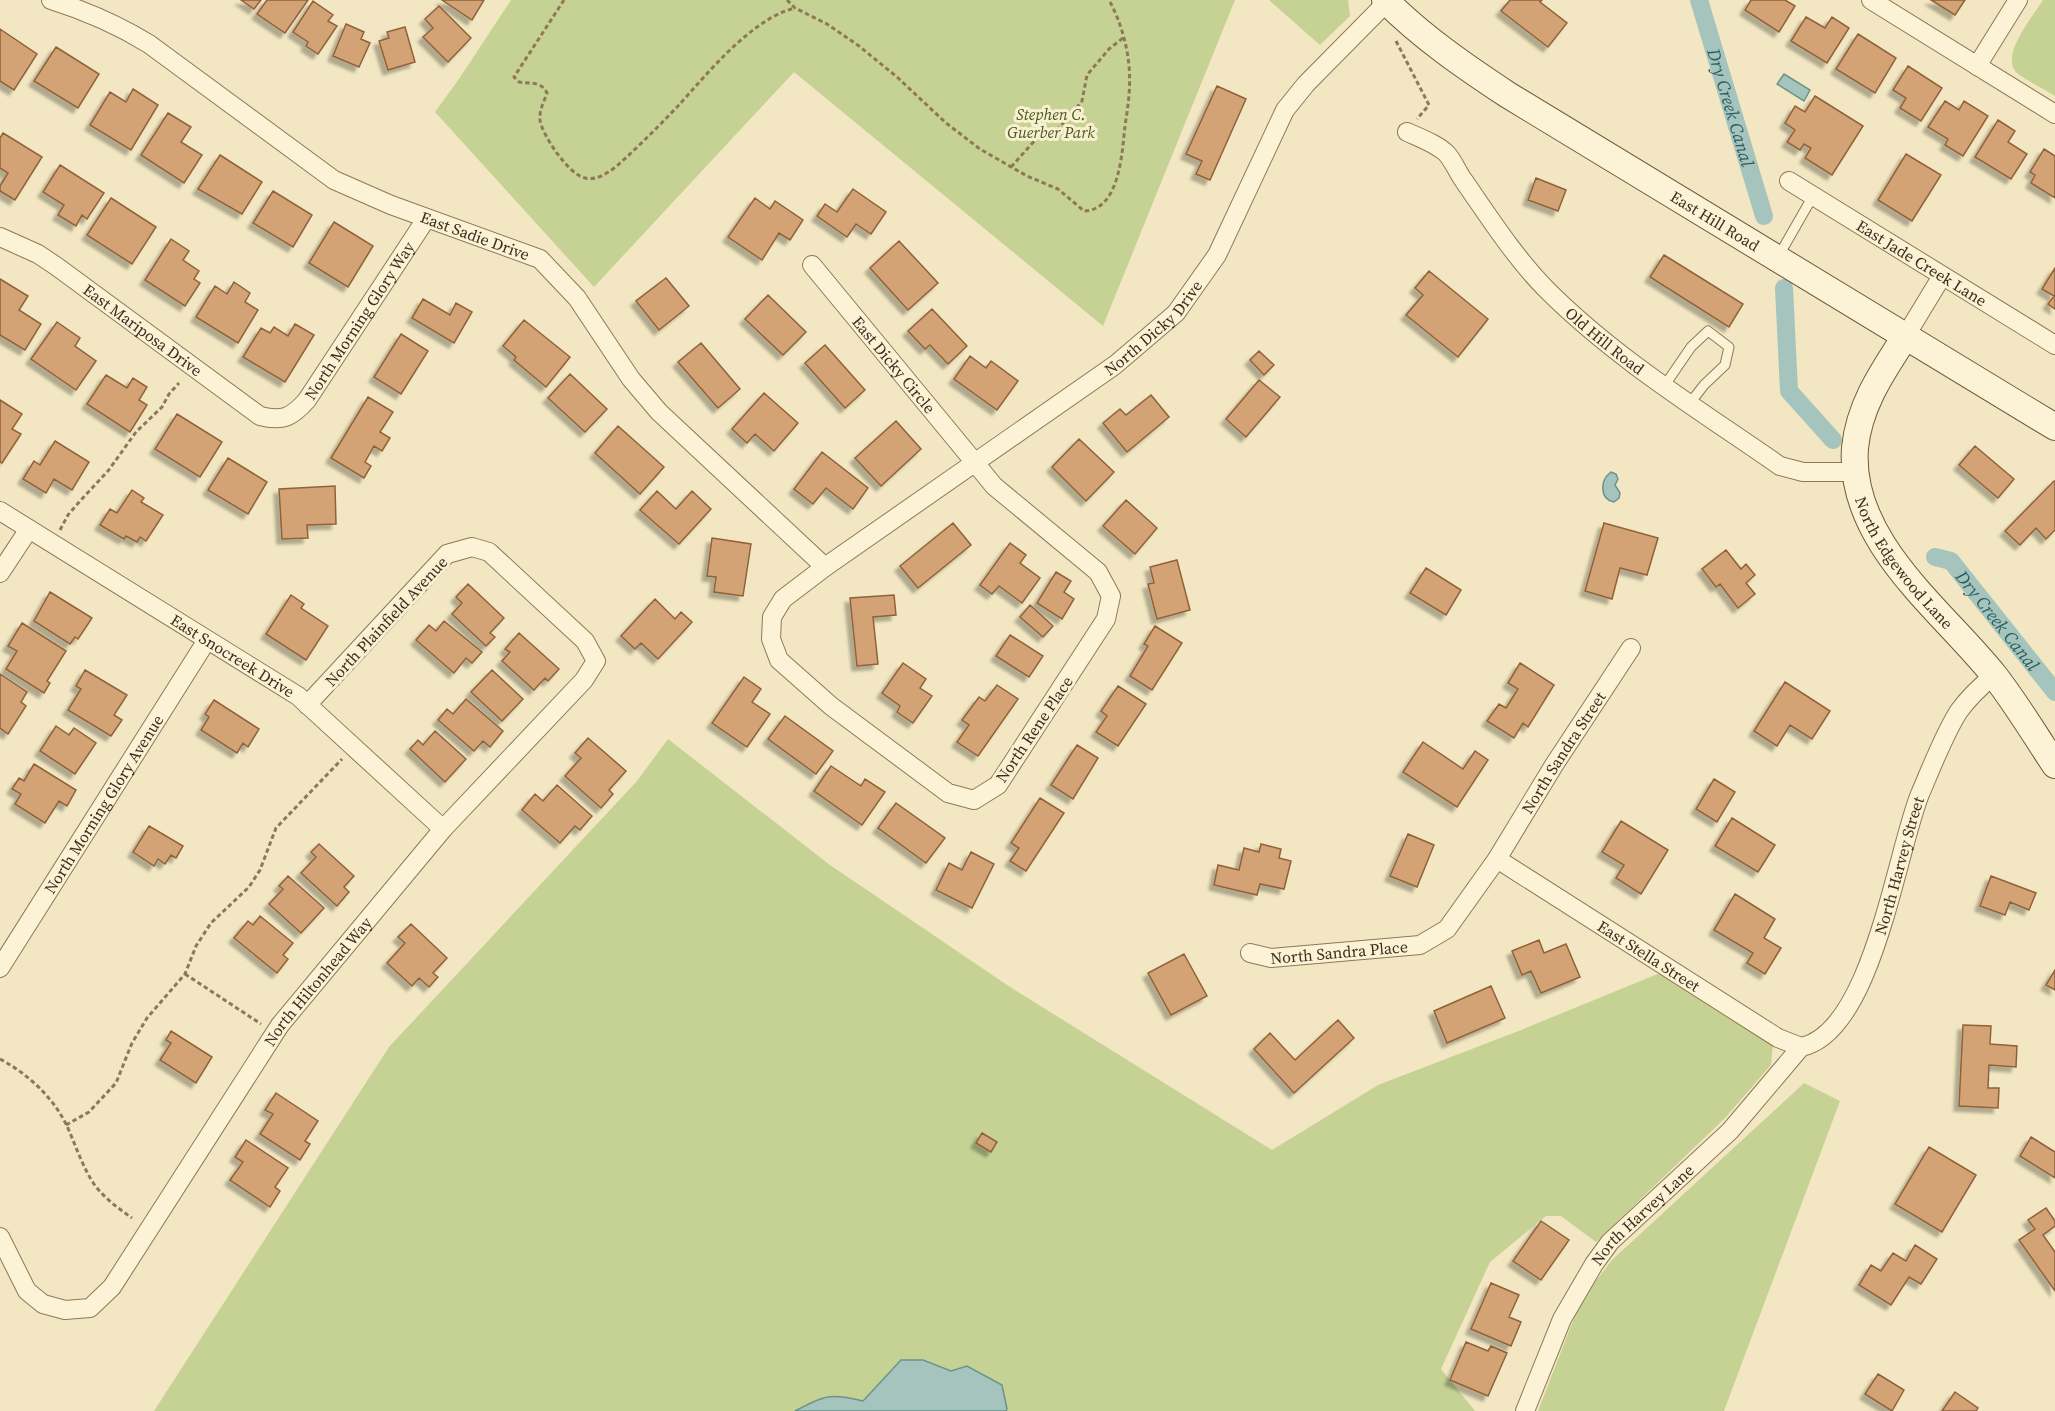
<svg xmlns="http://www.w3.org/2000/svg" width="2055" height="1411" viewBox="0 0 2055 1411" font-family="'Source Serif 4',serif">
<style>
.green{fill:#c6d294}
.water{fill:#a5c4bd;stroke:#6a948c;stroke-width:1.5}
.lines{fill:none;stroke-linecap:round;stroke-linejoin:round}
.canal{stroke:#a5c4bd;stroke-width:18}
.building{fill:#d4a374;stroke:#90623a;stroke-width:1.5;filter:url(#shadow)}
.lane-casing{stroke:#8e7857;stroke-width:11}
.street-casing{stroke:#8e7857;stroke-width:20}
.secondary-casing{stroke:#70593a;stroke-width:28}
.path{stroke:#8e7857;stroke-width:3;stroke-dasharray:4.5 3;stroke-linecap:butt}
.lane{stroke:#fcf3d6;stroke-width:9}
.street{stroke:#fcf3d6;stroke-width:18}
.secondary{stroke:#fcf3d6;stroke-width:26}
.labels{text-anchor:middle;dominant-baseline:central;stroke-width:6;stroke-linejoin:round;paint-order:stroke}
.park-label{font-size:16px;font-style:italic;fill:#485b21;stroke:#f9f0d2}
.street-label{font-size:16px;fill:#3c2e1d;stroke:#f9f0d2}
.water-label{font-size:18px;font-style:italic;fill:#2a5d5e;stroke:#f9f0d2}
</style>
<defs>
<filter id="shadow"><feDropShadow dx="-5" dy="5" stdDeviation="1.5" flood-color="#0004"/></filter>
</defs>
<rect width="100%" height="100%" fill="#f2e7c2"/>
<path class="green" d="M511,0h724l-132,326 -309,-254 -200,215 -159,-175 24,-33z
M1269,0h79l2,16 -30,29z
M2043,0h12v96c-8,-5 -35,-19 -40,-25 -13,-18 18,-55 28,-71z
M668,739l162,126 180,122 262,163 106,-65 138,-53 144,-59 113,71 -2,21 -46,53 -129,124 -35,-26h-15l-56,46 -49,107 34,42h-1321l235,-364 248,-266z
M1804,1083l36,18 -116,310h-186l43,-111 31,-40z"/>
<path class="water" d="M1784,74l26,16 -6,11 -27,-17z
M1611,472l5,2 2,5 -3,6 5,8 -1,5 -5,4c-15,-3 -14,-22 -3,-30z
M901,1360h22l28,11 16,-5 35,19 5,24 -1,2h-211c30,-16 35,-18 68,-10z"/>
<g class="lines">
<g class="canal">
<path id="s1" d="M1699,0l65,216"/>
<path d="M1784,288l5,103 44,49"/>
<path id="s2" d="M1935,557l16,4 104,131"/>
</g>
</g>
<path class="building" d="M241,0h20l-7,9z
M267,0h41l-23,33 -28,-19z
M442,0h42l-12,20z
M1510,0h32l-2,2 27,21 -19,24 -47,-36z
M1751,0h34l10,6 -16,26 -34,-22z
M1931,0h34l-10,15z
M313,1l20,14 -5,6 9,5 -19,28 -12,-8 2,-4 -15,-10z
M439,6l32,32 -23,24 -25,-25 10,-9 -8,-9z
M1806,17l19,11 7,-11 17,11 -22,35 -36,-22z
M346,24l18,8 -3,7 9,4 -11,24 -26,-11z
M405,27l10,35 -27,8 -9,-29 10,-3 -2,-6z
M0,29l37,25 -23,36 -14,-9z
M1858,34l38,24 -21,35 -39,-24z
M56,47l43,27 -21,34 -44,-27z
M1908,66l34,22 -21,33 -21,-13 6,-10 -13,-8z
M1217,86l29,13 -36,81 -14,-6 6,-13 -16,-7z
M133,89l25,16 -27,45 -41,-25 20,-33 16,10z
M1815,96l48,30 -31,49 -27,-17 6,-10 -7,-4 -4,6 -13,-8 8,-12 -10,-7 10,-17 10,6z
M1945,101l14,9 5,-9 24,15 -25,40 -18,-11 3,-6 -20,-12z
M168,113l23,14 -10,15 21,13 -18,28 -43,-28z
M1998,120l17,11 -7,11 19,12 -16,25 -36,-22z
M3,133l39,24 -27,43 -15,-9v-5l8,-13 -8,-5v-30z
M2044,149l11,7v42l-24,-15 4,-8 -5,-3z
M1906,154l35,21 -29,46 -34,-21z
M220,155l42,27 -20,32 -44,-25z
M60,165l44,28 -17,26 -5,-4 -6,11 -18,-11 6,-10 -21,-13z
M1536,178l30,12 -8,21 -30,-11z
M853,189l33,23 -15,22 -15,-10 -9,13 -30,-21 8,-12 12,8z
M273,191l39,24 -19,32 -40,-24z
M111,198l45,29 -24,37 -45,-29z
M755,198l15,11 5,-8 28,19 -13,20 -11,-7 -17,27 -34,-23z
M334,222l39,24 -25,41 -39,-24z
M171,239l18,12 -6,9 16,11 -5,8 6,4 -15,23 -40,-26z
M899,241l39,42 -30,27 -38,-42z
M1664,255l79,49 -14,23 -79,-50z
M2055,268v41l-7,-5 6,-8 -12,-7z
M1429,271l59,48 -30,38 -52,-42 17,-20 -8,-7z
M666,278l23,28 -30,24 -23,-29z
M0,279l28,17 -9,14 22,14 -16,26 -25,-15z
M234,282l16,11 -5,9 13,8 -20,33 -42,-26 19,-31 12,8z
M768,295l38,37 -23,23 -38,-36z
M423,299l27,16 6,-12 16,9 -18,31 -42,-25z
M932,309l35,37 -19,18 -18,-19 -5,4 -17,-18z
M524,320l46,37 -24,30 -32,-27 2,-3 -13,-11z
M57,322l23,16 -5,8 21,15 -20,29 -45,-31z
M295,324l19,11 -29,47 -42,-25 18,-29 9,5 4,-6 14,9z
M401,334l27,17 -27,43 -27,-17z
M701,343l39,46 -22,19 -40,-46z
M825,345l40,45 -20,18 -40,-45z
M1259,351l15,14 -10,10 -14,-15z
M970,356l16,12 5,-7 27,20 -21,29 -43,-31z
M570,374l37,35 -22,23 -37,-34z
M106,375l21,13 6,-10 14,9 -8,13 8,5 -17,27 -43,-28z
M1259,380l21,17 -34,40 -20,-18z
M764,393l34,30 -24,28 -19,-17 -8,9 -15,-14z
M1151,395l18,22 -42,35 -24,-29 17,-14 6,6z
M368,397l25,15 -13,20 10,6 -8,13 -8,-5 -9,16 6,4 -7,12 -33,-20z
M0,400l22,14 -10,15 9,5 -19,29 -2,-1z
M177,414l45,28 -22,35 -45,-28z
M896,421l25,28 -40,37 -26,-28z
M618,426l46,41 -24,27 -45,-41z
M1079,439l35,33 -28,29 -34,-34z
M55,441l34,21 -17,28 -18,-11 -8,14 -23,-14 11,-18 6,4z
M1975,446l39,33 -16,19 -39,-33z
M822,452l46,36 -15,21 -27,-21 -13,16 -19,-15z
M228,458l39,24 -19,32 -40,-24z
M2054,481l1,1v48l-9,9 -10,-11 -16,17 -15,-14z
M335,486l1,38 -29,1 1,13 -26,1 -3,-50z
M132,490l12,8 -3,4 22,13 -17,26 -6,-4 -3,5 -11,-6 -2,3 -24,-14 10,-16 7,4z
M657,491l19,18 16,-18 19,18 -32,35 -39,-34z
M1126,500l31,28 -22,26 -32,-28z
M953,523l18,22 -53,43 -18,-22z
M1604,523l54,15 -11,37 -27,-7 -8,31 -27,-8z
M712,538l39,6 -8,52 -29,-4 2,-15 -9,-1z
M1010,543l16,12 -6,8 20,15 -18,25 -23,-17 -7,8 -12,-9z
M1726,550l15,19 5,-5 9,11 -9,8 9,11 -17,14 -18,-24 -4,3 -14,-18z
M1177,560l13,50 -33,9 -9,-35 6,-1 -4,-16z
M1426,568l35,22 -15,25 -36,-22z
M1056,572l15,9 -7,11 10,7 -12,20 -25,-16z
M468,584l36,34 -14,15 5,4 -9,9 -34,-32 10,-11 -6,-6z
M50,592l42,26 -14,21 -3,-2 -5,7 -36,-23z
M291,595l13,9 -3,4 27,18 -22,34 -40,-26z
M894,595l2,20 -23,2 5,47 -21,2 -7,-68z
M655,599l20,20 6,-7 11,10 -34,37 -17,-16 -6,6 -14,-13z
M1030,605l23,21 -10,11 -23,-20z
M444,621l38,31 -10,11 -6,-5 -12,15 -38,-33 13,-15 7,6z
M22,623l44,28 -19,30 3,2 -6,10 -38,-24 11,-18 -9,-5z
M1155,626l27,17 -30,47 -22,-14 18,-30 -4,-2z
M519,633l40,36 -11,12 -3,-3 -11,12 -32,-29 8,-9 -5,-3z
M1010,635l33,21 -14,21 -33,-21z
M903,663l23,16 -6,9 12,8 -19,27 -16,-11 3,-6 -18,-13z
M1520,663l34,22 -26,42 -5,-4 -9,15 -27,-17 12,-17 7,4 12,-19 -10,-6z
M85,670l42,25 -13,20 8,5 -11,16 -43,-26 13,-21 -5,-3z
M492,670l31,29 -21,22 -31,-29z
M0,674l27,18 -6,10 5,4 -18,28 -8,-6z
M744,677l17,12 -9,13 18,12 -23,33 -35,-24z
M1785,682l45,29 -18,28 -22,-14 -13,21 -23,-15z
M997,685l21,14 -40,57 -21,-14 12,-17 -7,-5 17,-23 6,4z
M1118,686l28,18 -28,42 -22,-14 11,-16 -6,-5z
M466,699l37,32 -13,16 -7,-6 -9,10 -36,-31 9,-11 6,5z
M214,700l45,29 -11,18 -5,-4 -6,10 -36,-23 8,-13 -4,-3z
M785,716l48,35 -17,23 -48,-35z
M56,726l13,9 5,-7 22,15 -21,31 -35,-23z
M435,731l31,28 -21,23 -35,-33 8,-9 5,5z
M588,738l38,33 -17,19 4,4 -12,14 -36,-32 16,-18 -6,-5z
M1423,742l40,27 12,-18 13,9 -31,47 -54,-35z
M1077,745l21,13 -25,41 -22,-14z
M34,764l42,26 -9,16 -8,-5 -14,22 -30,-19 6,-10 -9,-5 7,-11 5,3z
M831,766l30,20 4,-7 20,13 -23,33 -48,-34z
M1714,779l21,13 -18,30 -21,-13z
M557,785l35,31 -12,14 -5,-4 -15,17 -38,-33 13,-16 8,7z
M1040,798l24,15 -38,58 -16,-10 9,-13 -8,-5z
M896,803l49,35 -19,25 -48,-35z
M1732,818l43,27 -17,27 -43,-26z
M1621,821l47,29 -27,44 -25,-16 8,-13 -22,-13z
M149,826l34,20 -7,12 -5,-3 -6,9 -7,-5 -4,7 -21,-14z
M1408,834l26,11 -17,42 -27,-11z
M319,844l35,32 -10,11 5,5 -12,14 -36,-33 15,-16 -5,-5z
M1261,844l20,5 -2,9 12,3 -7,28 -24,-5 -3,11 -43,-10 4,-20 21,5 5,-22 15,4z
M971,852l23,12 -22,44 -36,-18 13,-27 13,7z
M288,876l36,32 -23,25 -32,-29 14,-15 -4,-3z
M1991,876l45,17 -7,17 -19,-8 -5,13 -25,-9z
M1735,894l40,25 -11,19 17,10 -16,26 -18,-11 6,-10 -39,-23z
M260,916l33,27 -10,12 5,4 -11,14 -43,-35 14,-17 5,4z
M411,924l36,34 -14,15 5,4 -9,10 -10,-9 -7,8 -25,-23 18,-20 -7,-6z
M1539,940l5,13 22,-9 14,33 -39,16 -10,-22 -9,4 -10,-24z
M1184,954l23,42 -36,19 -23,-42z
M2055,970v20l-9,-5z
M1491,986l14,32 -58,25 -13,-32z
M1338,1020l16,18 -60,55 -40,-44 16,-16 25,27z
M1963,1025l28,1 -1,18 27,2 -1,21 -27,-2 -1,23h11l-1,20 -39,-2z
M171,1031l41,26 -16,26 -36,-23 11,-17 -5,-3z
M276,1093l42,28 -13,20 5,3 -10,16 -40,-26 13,-20 -8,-4z
M982,1133l15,9 -6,10 -15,-9z
M2031,1137l24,15v26l-35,-22z
M246,1140l42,28 -13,19 5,4 -10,16 -40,-27 13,-18 -8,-5z
M1929,1147l47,28 -34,57 -47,-28z
M2046,1208l9,13v5l-12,9 12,17v39l-36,-51 16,-11 -7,-9z
M1541,1221l28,19 -28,40 -28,-19z
M1915,1245l22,14 -16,25 -12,-7 -18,28 -32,-20 12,-20 10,6 12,-18 13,8z
M1491,1283l28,12 -10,22 12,5 -10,24 -40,-17z
M1466,1342l22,9 3,-5 16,7 -19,43 -38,-16z
M1878,1374l26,16 -12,21 -27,-17z
M1955,1392l23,16 -2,3h-34z"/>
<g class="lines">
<g class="lane-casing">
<path id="lane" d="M1778,257l35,-61
M1665,385l26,-38 17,-16 21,16 -4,18 -21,20 -14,18"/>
</g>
<g class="street-casing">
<g id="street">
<path id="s3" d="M51,0c35,11 67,25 98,44l185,136 57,25 149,54 37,39 54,81 28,33 166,155"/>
<path d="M1871,0l184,114"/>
<path d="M1977,66l41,-66"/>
<path id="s4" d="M1407,132c13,6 30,12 40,22 7,8 11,19 17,27 25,36 52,78 83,109 69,69 154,121 233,176l23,6h52"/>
<path id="s5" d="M1789,181l266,164"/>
<path id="s6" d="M0,237l38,17 18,12 204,150c23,6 32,1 47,-16l119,-181"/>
<path id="s7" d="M812,265l164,199 18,22 104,86 13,24 -5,23 -108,166 -24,15 -26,-7 -117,-87 -52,-46 -8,-21 1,-22 11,-18 42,-32 290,-202 61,-52 41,-58 68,-145 21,-26 81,-82"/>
<path d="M1905,337l37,-61"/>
<path id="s8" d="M0,511l298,185 145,133"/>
<path d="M0,573l29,-44"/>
<path id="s9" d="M1497,859l281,179 23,9"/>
<path id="s10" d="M1250,953l21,5 149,-13 27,-16 50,-70 57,-94 77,-117"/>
<path id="s11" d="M0,968l207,-328"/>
<path id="s12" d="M1801,1047c71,-14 95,-194 119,-253 10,-23 25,-62 39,-83 10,-14 22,-25 35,-36"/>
<path id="s13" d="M0,1237l27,54 16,13 22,6 25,-2 22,-21 168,-262 163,-196 141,-149 12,-19 -11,-20 -96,-89 -17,-5 -25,7 -140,151"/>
<path id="s14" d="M1525,1411l37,-92 32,-55 16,-22 120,-111 71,-84"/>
</g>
</g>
<g class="secondary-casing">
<g id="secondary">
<path id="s15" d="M1385,0c37,37 79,66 123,95l547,332"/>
<path id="s16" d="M1905,337c-22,34 -46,68 -50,111 -7,93 86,161 139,227 22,28 41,60 61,90"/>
</g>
</g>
<path class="path" d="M564,0l-50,77 5,5c12,2 22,-1 28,11 -3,9 -8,17 -7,27 2,15 29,55 45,58 12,3 24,-6 33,-13 21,-19 41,-39 60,-59 30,-33 73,-87 117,-98
M787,0l8,8 32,16 32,22 38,31 49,46 34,26 47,27 31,13 26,22c36,-1 38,-59 41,-85 3,-20 6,-39 4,-60 -2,-22 -9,-46 -20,-66
M1396,41l33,64 -12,14
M1011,167l26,-29 19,-7 22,-25 4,-5 5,-26 22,-26 14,-11
M60,530l8,-15 12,-14 28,-30 28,-39 26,-25 7,-13 10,-11
M185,974l76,50
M0,1059c28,15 53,38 67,67 9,20 15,40 27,58 10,14 24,24 38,34
M66,1125l23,-13 27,-29 16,-40 15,-25 38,-44 11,-28 15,-23 38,-36 11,-17 16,-42 66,-69"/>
<use href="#lane" class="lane"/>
<use href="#street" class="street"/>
<use href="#secondary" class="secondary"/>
</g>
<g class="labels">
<g class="park-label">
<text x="1051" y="114">Stephen C.<tspan x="1051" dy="18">Guerber Park</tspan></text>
</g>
<g class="street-label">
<text stroke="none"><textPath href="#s15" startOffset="398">East Hill Road</textPath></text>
<text stroke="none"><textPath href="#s3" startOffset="489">East Sadie Drive</textPath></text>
<text stroke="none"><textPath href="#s5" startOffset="156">East Jade Creek Lane</textPath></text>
<text stroke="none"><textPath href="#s6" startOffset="465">North Morning Glory Way</textPath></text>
<text stroke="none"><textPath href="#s7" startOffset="1466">North Dicky Drive</textPath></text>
<text stroke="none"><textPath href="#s6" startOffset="171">East Mariposa Drive</textPath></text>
<text stroke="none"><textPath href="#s4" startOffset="292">Old Hill Road</textPath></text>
<text stroke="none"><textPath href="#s7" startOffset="129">East Dicky Circle</textPath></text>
<text stroke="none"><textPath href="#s16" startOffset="252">North Edgewood Lane</textPath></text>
<text transform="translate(386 621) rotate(-47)">North Plainfield Avenue</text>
<text stroke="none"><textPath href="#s8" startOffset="274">East Snocreek Drive</textPath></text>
<text transform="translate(1034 729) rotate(-56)">North Rene Place</text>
<text stroke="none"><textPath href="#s10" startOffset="414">North Sandra Street</textPath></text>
<text stroke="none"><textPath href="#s11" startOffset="194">North Morning Glory Avenue</textPath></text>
<text stroke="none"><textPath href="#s12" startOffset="214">North Harvey Street</textPath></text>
<text stroke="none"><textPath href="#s10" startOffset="90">North Sandra Place</textPath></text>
<text stroke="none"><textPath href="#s9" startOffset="180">East Stella Street</textPath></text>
<text stroke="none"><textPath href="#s13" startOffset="528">North Hiltonhead Way</textPath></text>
<text stroke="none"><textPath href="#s14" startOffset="232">North Harvey Lane</textPath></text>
</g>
<g class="water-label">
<text stroke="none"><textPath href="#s1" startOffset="112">Dry Creek Canal</textPath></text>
<text stroke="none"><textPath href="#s2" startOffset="92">Dry Creek Canal</textPath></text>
</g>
</g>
</svg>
